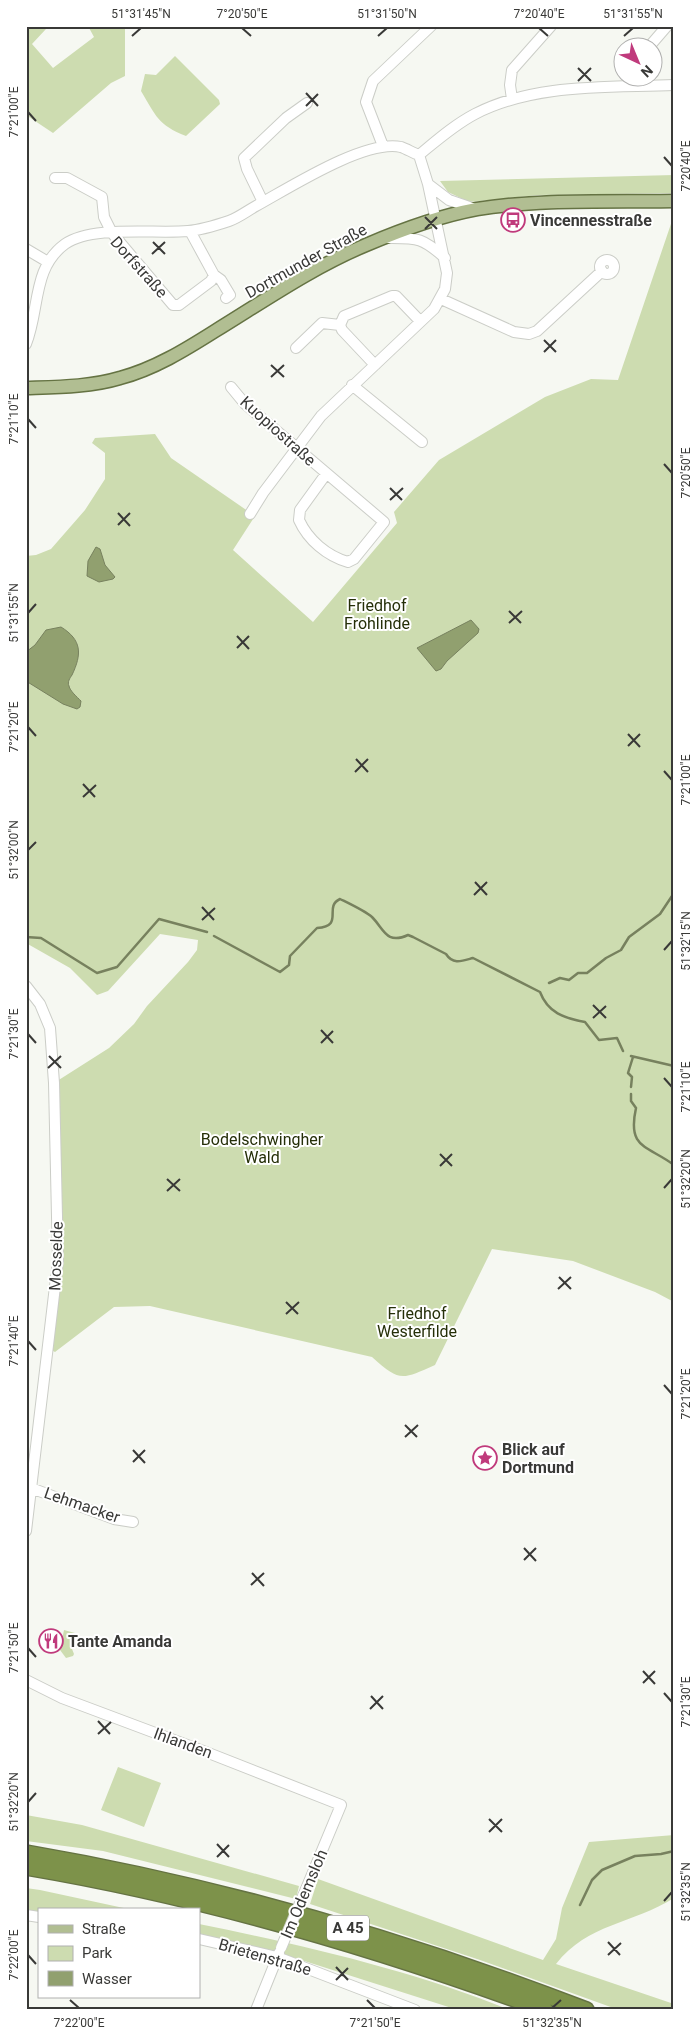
<svg xmlns="http://www.w3.org/2000/svg" width="700" height="2036" viewBox="0 0 700 2036" font-family="Roboto,sans-serif">
<style>
.green{fill:#cddcb0}
.water{fill:#91a06f;stroke:#77815e}
.lines{fill:none;stroke-linecap:round;stroke-linejoin:round}
.stream{stroke:#77815e;stroke-width:2.5}
.minor-casing{stroke:#cbcdc7;stroke-width:12}
.major-casing{stroke:#657343;stroke-width:15}
.highway-casing{stroke:#657343;stroke-width:18}
.minor{stroke:#fff;stroke-width:10}
.major{stroke:#b1be92;stroke-width:12}
.highway{stroke:#7d924a;stroke-width:15}
.minor-bridge-casing{stroke:#cbcdc7;stroke-width:12;stroke-linecap:butt}
.minor-bridge{stroke:#fff;stroke-width:10}
.ticks{fill:none;stroke:#393937;stroke-width:2}
.labels{text-anchor:middle;dominant-baseline:central;stroke-width:4;stroke-linejoin:round;paint-order:stroke}
.shield{fill:#fff;stroke:#747473;stroke-width:1}
.shield-label{font-size:15px;font-weight:bold;fill:#393937}
.poi-label{font-size:16px;font-weight:bold;fill:#393937;stroke:#fff;text-anchor:start}
.street-label{font-size:16px;fill:#393937;stroke:#fff}
.park-label{font-size:16px;fill:#252f08;stroke:#fff}
.neatline{fill:none;stroke:#393937;stroke-width:2}
.ticks-label{font-size:12px;text-anchor:middle;fill:#393937}
</style>
<rect width="100%" height="100%" fill="#f6f8f2"/>
<path class="green" d="M26,26h31l-11,3 -14,15 21,24 41,-31 -6,-11h37v50l-14,7 -58,50 -27,-18z
M175,56l44,44 1,4 -34,32c-28,-11 -30,-20 -45,-45l4,-17 11,1z
M674,175v18l-135,2 -70,7 -21,-10 -8,-11z
M674,215v1087l-19,-10 -82,-31 -81,-12 -57,116c-34,15 -35,17 -63,-8l-222,-51 -36,1 -59,45 -4,-2 9,-66 -6,-201 55,-35 25,-24 13,-18 41,-44 9,-12 1,-10 -38,-6 -52,57 -11,4 -27,-27 -44,-25 2,-14 -2,-1v-372l10,-1 15,-6 34,-39 20,-31v-26l-13,-10 3,-5 60,-4 16,24 84,58 -22,34 80,72 84,-99 -3,-11 45,-52 106,-63 46,-18 27,1z
M64,1630l11,3 -3,16 2,5 -1,2 -7,2 -6,-8z
M118,1767l43,16 -17,44 -43,-17z
M26,1815l56,10 217,61 -3,13 -193,-48 -77,-10z
M674,1835v63c-41,26 -86,25 -118,66l118,40v6h-55l-139,-50 -170,-56 8,-25 225,81 13,-21 6,-31 27,-66z
M26,1888l14,2 93,20h-94v3l-13,-2z
M199,1924c103,21 212,46 311,86h-52l-185,-59 -74,-15z"/>
<path class="water" d="M96,547l4,2 5,16 10,12 -2,2 -14,3 -12,-6 1,-15z
M471,620l8,9 -1,4 -31,28 -6,8 -5,2 -19,-23z
M61,627c21,13 21,27 11,48 -2,3 -5,7 -3,11 1,5 8,11 12,15l-1,6 -3,2 -14,-5 -37,-23v-29l9,-7 11,-15z"/>
<g class="lines">
<path class="stream" d="M214,936l66,36 9,-7 1,-9 27,-28c28,-2 6,-21 23,-29 8,4 25,12 32,18 12,12 14,28 36,18l5,2 33,17c7,11 16,7 27,4l67,34c8,21 24,26 45,30l14,18 18,-2 6,13
M26,937l15,1 56,35 20,-6 42,-48 48,13
M549,983l11,-5 9,2 9,-7h9l19,-15 15,-8 8,-13 31,-23 14,-21
M631,1056l43,10
M631,1087l1,-10 -4,-4 5,-16
M631,1094v7l5,7c-9,41 11,37 38,57
M580,1905l12,-25 10,-10 33,-14 26,-2 13,-3"/>
<g class="minor-casing">
<path id="minor" d="M648,48l19,-22
M512,99l-2,-14 2,-15 39,-44
M383,146l-17,-44 7,-21 58,-55
M419,155c17,-14 35,-30 56,-41 60,-31 132,-26 199,-29
M55,178h12l35,19 2,20 8,16 61,72h6l32,-24 3,-6
M428,184l21,16 26,9
M263,202l-16,-33 -3,-11 42,-40 21,-15
M190,231l24,44 7,5 9,15 -4,3
M388,238c29,0 34,-1 57,20
M26,249l22,13
M600 267a7 7 0 1 1 14 0a7 7 0 1 1-14 0Z
M441,299l73,33 15,2 8,-3 65,-60
M26,344c14,-35 6,-76 39,-100 27,-19 90,-10 123,-13 13,-1 29,-6 41,-10 9,-3 18,-10 27,-15 33,-18 109,-67 145,-59 6,2 12,6 18,8l9,29 19,89 -2,16 -11,20 -113,107 -58,77 -13,21
M296,348l26,-25 18,2
M375,365l-33,-35 -2,-5 4,-9 48,-20h4l24,25
M352,385l70,57
M231,387l14,17 139,118 -30,37 -6,3c-21,-6 -40,-22 -49,-42l1,-10 26,-36
M26,986l14,18 10,24 4,55 4,178 -32,270
M31,1488l83,31 19,3
M26,1680l36,18 144,54 135,53 -35,84
M26,1915l13,2
M199,1939l78,18 138,53
M256,2010l23,-57"/>
</g>
<g class="major-casing">
<path id="major" d="M26,388c32,-1 64,-1 94,-10 34,-9 65,-28 95,-47 49,-30 98,-64 151,-86 35,-15 73,-29 111,-36 62,-10 133,-7 197,-8"/>
</g>
<g class="highway-casing">
<path id="highway" d="M26,1853c192,33 379,87 560,157
M26,1867c178,30 351,81 519,143"/>
</g>
<use href="#minor" class="minor"/>
<use href="#major" class="major"/>
<use href="#highway" class="highway"/>
<g class="minor-bridge-casing">
<path id="minor-bridge" d="M281,1948l25,-59"/>
</g>
<use href="#minor-bridge" class="minor-bridge"/>
</g>
<path class="ticks" d="M242,28l9,8M539,28l9,8M132,36l9,-8M378,36l9,-8M624,36l9,-8M578,68l13,13M578,81l13,-13M306,93l12,13M306,106l12,-12M28,112l8,9M664,157l8,9M425,217l12,12M425,229l12,-12M153,242l12,12M152,254l13,-12M544,340l12,12M544,352l12,-12M271,365l13,12M271,377l13,-12M28,419l8,9M664,464l8,9M390,488l12,12M390,500l13,-12M118,513l12,13M118,525l12,-12M509,611l12,12M28,613l8,-9M509,623l13,-12M237,636l12,13M237,648l12,-12M28,727l8,9M628,734l12,13M628,746l12,-12M356,759l12,13M664,771l8,9M355,772l13,-13M83,784l12,13M83,797l13,-12M28,850l8,-8M475,882l12,13M474,895l13,-13M202,907l12,13M202,920l13,-12M664,950l8,-9M593,1005l13,13M593,1018l13,-12M321,1030l12,13M28,1034l8,9M321,1043l12,-12M49,1056l12,12M48,1068l13,-12M664,1078l8,9M440,1154l12,12M440,1166l12,-12M167,1179l13,12M664,1188l8,-9M167,1191l13,-12M559,1277l12,12M558,1289l13,-12M286,1302l12,12M286,1314l13,-12M28,1341l8,9M664,1385l8,9M405,1425l12,12M405,1437l13,-12M133,1450l12,13M133,1462l12,-12M524,1548l12,13M524,1560l12,-12M252,1573l12,13M251,1585l13,-12M28,1648l8,9M643,1671l12,13M643,1683l12,-12M664,1693l8,9M371,1696l12,13M370,1709l13,-13M98,1721l12,13M98,1734l13,-12M28,1802l8,-9M489,1819l13,13M489,1832l13,-13M217,1844l12,13M217,1857l12,-12M664,1901l8,-9M608,1942l12,13M28,1955l8,9M608,1955l13,-12M336,1967l12,13M336,1980l12,-12M70,2000l9,8M367,2000l8,8M552,2008l9,-8"/>
<defs>
<g id="bus-ring" transform="scale(1.25)"><circle r="9.5" fill="#fff" stroke="#c03a7c" stroke-width="1.5"/><path d="M-5-6H5V4H4V6H2V4H-2V6H-4V4H-5ZM-3.5-4V0h7V-4ZM-3.5 1.2v1.5H-2V1.2ZM2 1.2v1.5H3.5V1.2Z" fill="#c03a7c"/></g>
<g id="sight-ring" transform="scale(1.25)"><circle r="9.5" fill="#fff" stroke="#c03a7c" stroke-width="1.5"/><path d="M0-6L1.8-2.2L6-1.7L2.9 1.2L3.7 5.4L0 3.3L-3.7 5.4L-2.9 1.2L-6-1.7L-1.8-2.2Z" fill="#c03a7c"/></g>
<g id="restaurant-ring" transform="scale(1.25)"><circle r="9.5" fill="#fff" stroke="#c03a7c" stroke-width="1.5"/><path d="M-5-6h1v4h1v-4h1v4h1v-4h1v5L-1.5 .5V6h-2V.5L-5-1ZM5-6V6H3V1.5H1.5Q1.5-4 5-6Z" fill="#c03a7c"/></g>
</defs>
<g fill-rule="evenodd">
<use href="#bus-ring" x="513" y="220"/>
<use href="#sight-ring" x="485" y="1458"/>
<use href="#restaurant-ring" x="51" y="1641"/>
</g>
<g class="labels">
<rect class="shield" x="327" y="1915.5" width="42" height="25" rx="4"/>
<g class="shield-label">
<text x="348" y="1928">A 45</text>
</g>
<g class="poi-label">
<text x="530" y="220">Vincennesstraße</text>
<text x="502" y="1449">Blick auf<tspan x="502" dy="18">Dortmund</tspan></text>
<text x="68" y="1641">Tante Amanda</text>
</g>
<g class="street-label">
<text transform="translate(306 261) rotate(-29)">Dortmunder Straße</text>
<text transform="translate(139 267) rotate(48)">Dorfstraße</text>
<text transform="translate(278 431) rotate(42)">Kuopiostraße</text>
<text transform="translate(56 1256) rotate(-88)">Mosselde</text>
<text transform="translate(82 1505) rotate(19)">Lehmacker</text>
<text transform="translate(183 1743) rotate(20)">Ihlanden</text>
<text transform="translate(304 1894) rotate(-67)">Im Odemsloh</text>
<text transform="translate(265 1957) rotate(16)">Brietenstraße</text>
</g>
<g class="park-label">
<text x="377" y="605">Friedhof<tspan x="377" dy="18">Frohlinde</tspan></text>
<text x="262" y="1139">Bodelschwingher<tspan x="262" dy="18">Wald</tspan></text>
<text x="417" y="1313">Friedhof<tspan x="417" dy="18">Westerfilde</tspan></text>
</g>
</g>
<rect width="700" height="2036" fill="none" stroke="#ffffff" stroke-width="55"/>
<rect x="38" y="1908" width="162" height="90" fill="#ffffff" stroke="#b0b0af"/>
<rect x="48" y="1925" width="25" height="8" fill="#b1be92" stroke="#b0b0af"/>
<text x="82" y="1934" font-size="15" fill="#393937">Straße</text>
<rect x="48" y="1946" width="25" height="15" fill="#cddcb0" stroke="#b0b0af"/>
<text x="82" y="1958" font-size="15" fill="#393937">Park</text>
<rect x="48" y="1971" width="25" height="15" fill="#91a06f" stroke="#b0b0af"/>
<text x="82" y="1984" font-size="15" fill="#393937">Wasser</text>
<g transform="translate(638 62) rotate(136)"><circle r="24" fill="#ffffff" stroke="#b0b0af"/>
<path d="M0-4L9 19L0 12L-9 19Z" fill="#c03a7c"/>
<text y="-8" font-size="14" font-weight="bold" text-anchor="middle" fill="#393937">N</text>
</g>
<rect x="28" y="28" width="644" height="1980" class="neatline"/>
<g class="ticks-label">
<text x="141" y="18">51°31'45"N</text>
<text x="242" y="18">7°20'50"E</text>
<text x="387" y="18">51°31'50"N</text>
<text x="539" y="18">7°20'40"E</text>
<text x="633" y="18">51°31'55"N</text>
<text transform="translate(14 112) rotate(-90)" y="4">7°21'00"E</text>
<text transform="translate(686 166) rotate(-90)" y="4">7°20'40"E</text>
<text transform="translate(14 419) rotate(-90)" y="4">7°21'10"E</text>
<text transform="translate(686 473) rotate(-90)" y="4">7°20'50"E</text>
<text transform="translate(14 613) rotate(-90)" y="4">51°31'55"N</text>
<text transform="translate(14 727) rotate(-90)" y="4">7°21'20"E</text>
<text transform="translate(686 780) rotate(-90)" y="4">7°21'00"E</text>
<text transform="translate(14 850) rotate(-90)" y="4">51°32'00"N</text>
<text transform="translate(686 941) rotate(-90)" y="4">51°32'15"N</text>
<text transform="translate(14 1034) rotate(-90)" y="4">7°21'30"E</text>
<text transform="translate(686 1087) rotate(-90)" y="4">7°21'10"E</text>
<text transform="translate(686 1179) rotate(-90)" y="4">51°32'20"N</text>
<text transform="translate(14 1341) rotate(-90)" y="4">7°21'40"E</text>
<text transform="translate(686 1394) rotate(-90)" y="4">7°21'20"E</text>
<text transform="translate(14 1648) rotate(-90)" y="4">7°21'50"E</text>
<text transform="translate(686 1702) rotate(-90)" y="4">7°21'30"E</text>
<text transform="translate(14 1802) rotate(-90)" y="4">51°32'20"N</text>
<text transform="translate(686 1892) rotate(-90)" y="4">51°32'35"N</text>
<text transform="translate(14 1955) rotate(-90)" y="4">7°22'00"E</text>
<text x="79" y="2027">7°22'00"E</text>
<text x="375" y="2027">7°21'50"E</text>
<text x="552" y="2027">51°32'35"N</text>
</g>
</svg>
